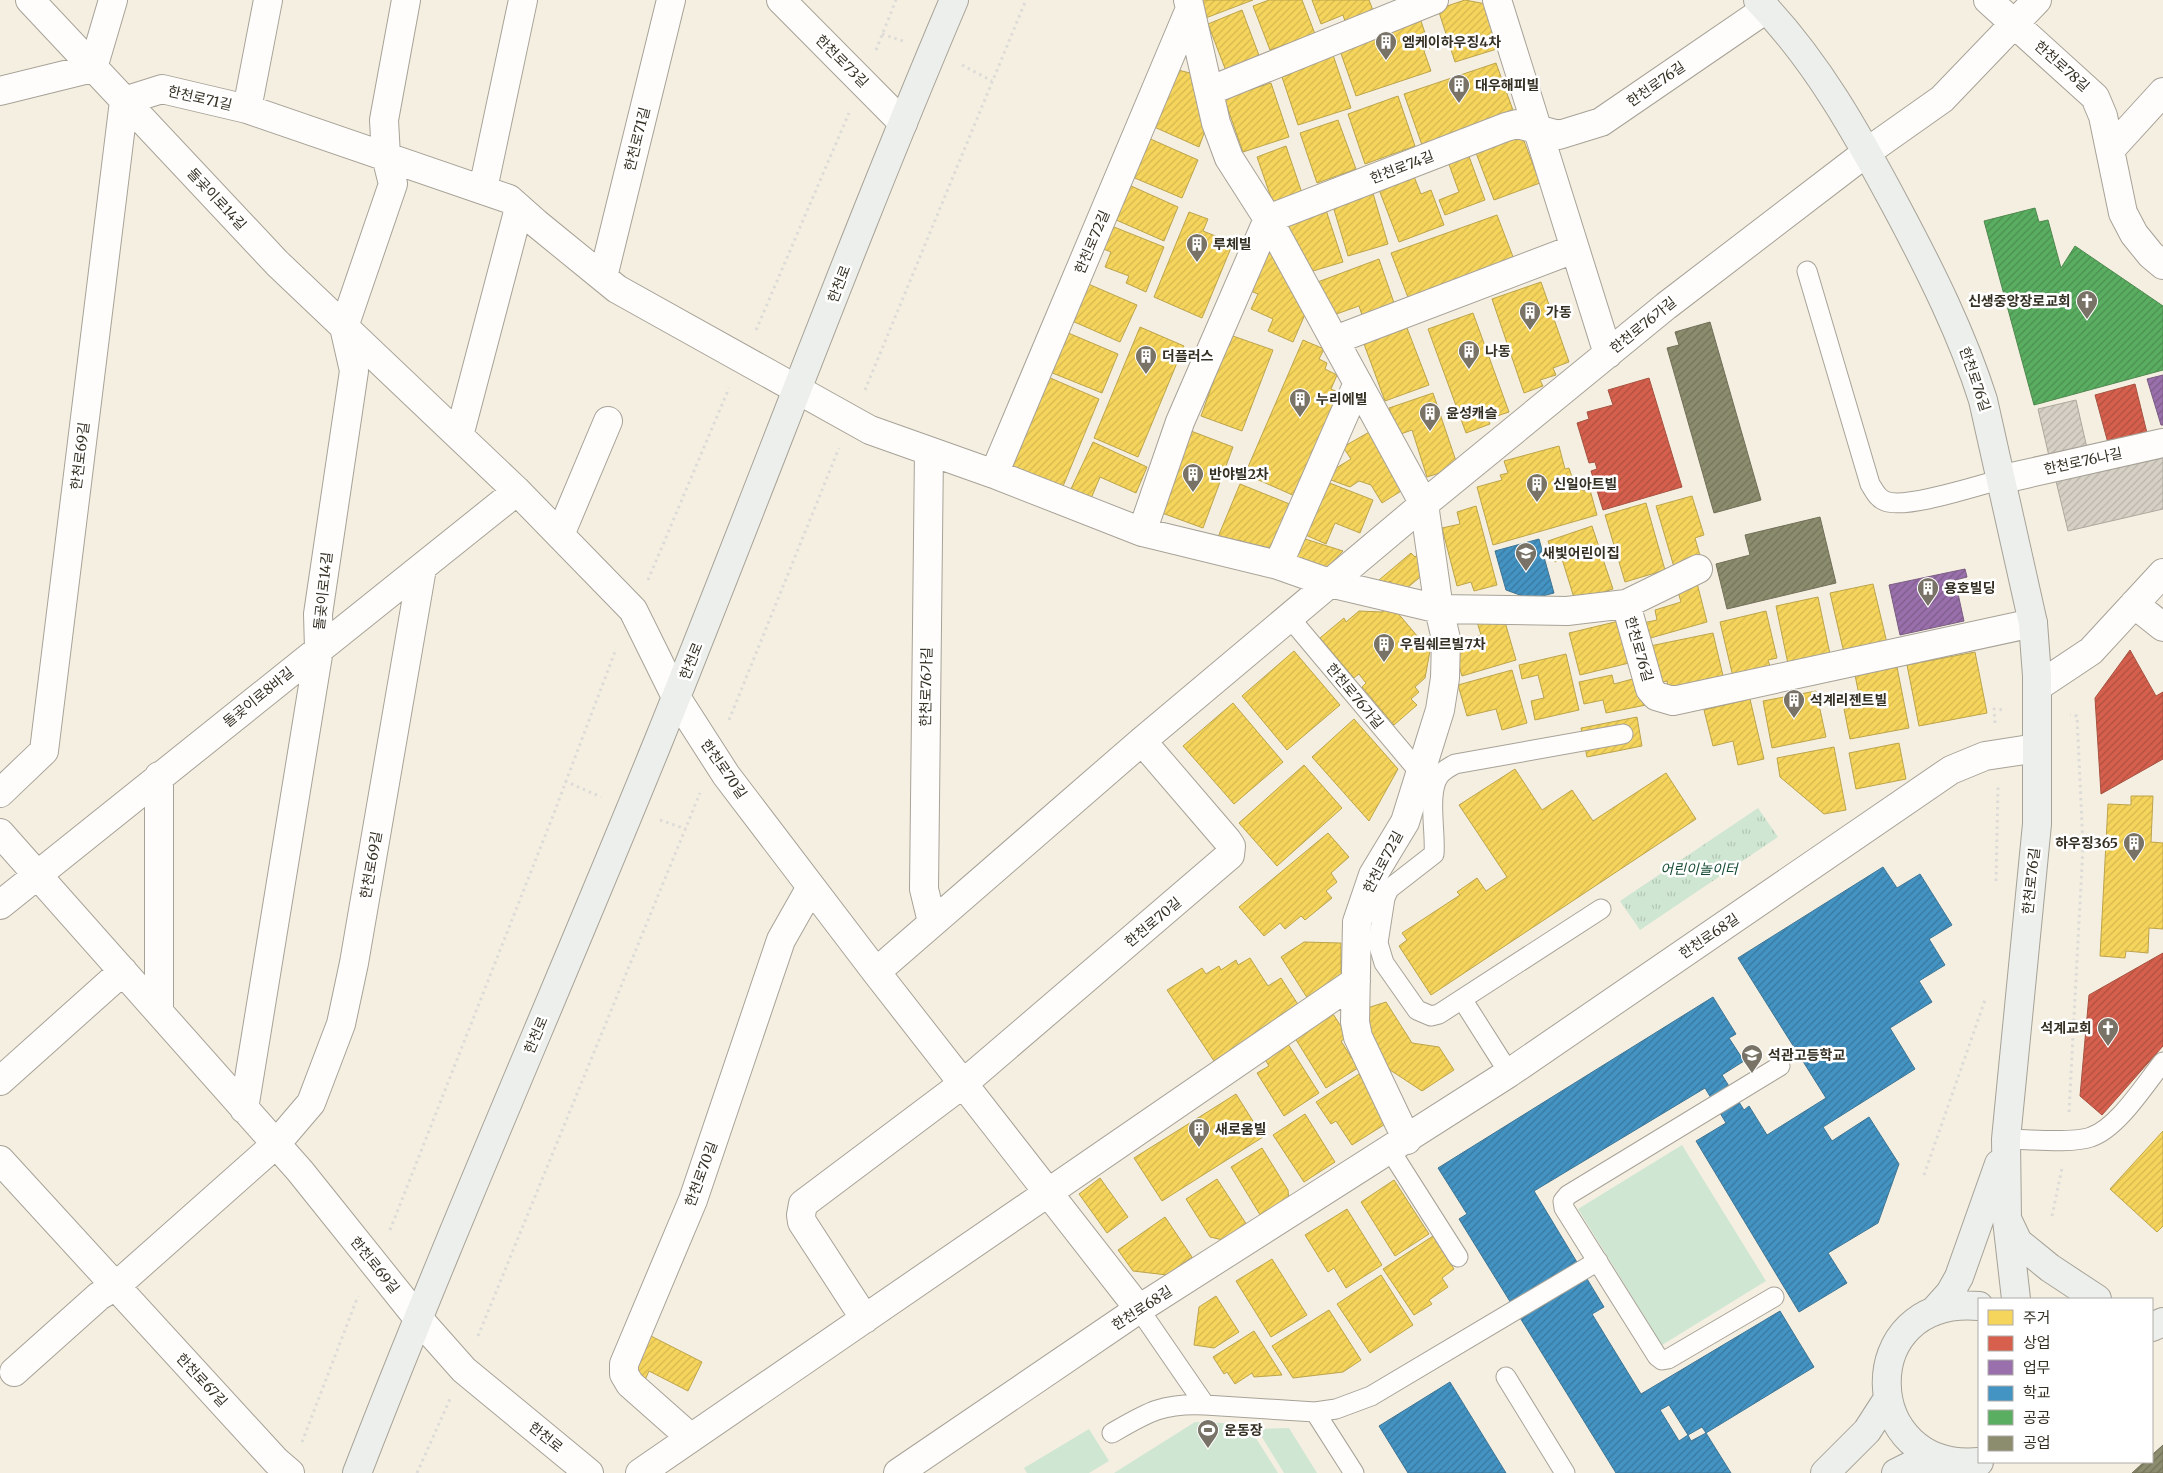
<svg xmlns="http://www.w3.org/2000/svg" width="2163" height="1473" viewBox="0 0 2163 1473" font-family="Merriweather,'Noto Sans KR',serif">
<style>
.green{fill:#cfe6d2}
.park{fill:url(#park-tufts)}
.homes{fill:url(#homes-hatch);stroke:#bca44b}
.shops{fill:url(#shops-hatch);stroke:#a65241}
.offices{fill:url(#offices-hatch);stroke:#7b5d82}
.schools{fill:url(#schools-hatch);stroke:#3f7593;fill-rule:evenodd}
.public{fill:url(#public-hatch);stroke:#4f884f}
.industry{fill:url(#industry-hatch);stroke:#727058}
.building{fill:url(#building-hatch);stroke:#ada89d}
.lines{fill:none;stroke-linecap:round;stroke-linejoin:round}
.lane-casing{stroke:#a7a297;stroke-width:21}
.street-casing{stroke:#a7a297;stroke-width:30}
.secondary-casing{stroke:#a7a297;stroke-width:30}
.path{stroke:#dddbd7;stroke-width:3;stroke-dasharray:2.5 4;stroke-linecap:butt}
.lane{stroke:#fefdfb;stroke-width:19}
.street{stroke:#fefdfb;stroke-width:28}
.secondary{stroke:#ecefec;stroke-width:28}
.labels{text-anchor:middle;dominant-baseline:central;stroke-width:5;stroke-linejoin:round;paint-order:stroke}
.poi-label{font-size:14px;font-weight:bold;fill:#353024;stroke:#fff;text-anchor:start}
.street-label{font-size:14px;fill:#353024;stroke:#fff}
.park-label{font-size:14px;font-style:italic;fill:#174c34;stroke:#fff}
</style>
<defs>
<pattern id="park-tufts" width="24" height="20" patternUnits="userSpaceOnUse" patternTransform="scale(1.25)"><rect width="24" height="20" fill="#cfe6d2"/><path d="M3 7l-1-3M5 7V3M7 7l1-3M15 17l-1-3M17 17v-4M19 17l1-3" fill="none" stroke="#b2c6b4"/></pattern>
<pattern id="homes-hatch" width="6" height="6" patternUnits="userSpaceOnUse" patternTransform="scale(1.25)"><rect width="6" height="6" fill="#f6d55c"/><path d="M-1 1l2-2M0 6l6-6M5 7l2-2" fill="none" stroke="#d4b750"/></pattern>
<pattern id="shops-hatch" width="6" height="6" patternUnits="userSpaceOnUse" patternTransform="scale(1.25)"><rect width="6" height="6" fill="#d6604d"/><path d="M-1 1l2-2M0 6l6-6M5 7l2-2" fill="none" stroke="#ae5040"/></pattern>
<pattern id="offices-hatch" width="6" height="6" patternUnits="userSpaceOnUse" patternTransform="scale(1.25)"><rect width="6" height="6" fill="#9970ab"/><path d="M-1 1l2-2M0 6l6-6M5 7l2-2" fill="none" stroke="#7e5c8b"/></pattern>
<pattern id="schools-hatch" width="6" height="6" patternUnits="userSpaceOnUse" patternTransform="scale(1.25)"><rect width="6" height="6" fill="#4393c3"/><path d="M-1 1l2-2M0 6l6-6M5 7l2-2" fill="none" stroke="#39789e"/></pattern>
<pattern id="public-hatch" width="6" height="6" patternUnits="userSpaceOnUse" patternTransform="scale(1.25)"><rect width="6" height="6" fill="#5aae61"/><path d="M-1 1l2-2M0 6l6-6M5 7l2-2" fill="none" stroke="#4b8e50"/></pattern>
<pattern id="industry-hatch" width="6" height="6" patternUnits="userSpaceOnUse" patternTransform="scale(1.25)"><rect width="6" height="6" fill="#8c8c6e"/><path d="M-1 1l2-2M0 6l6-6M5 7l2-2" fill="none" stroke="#73735a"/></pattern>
<pattern id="building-hatch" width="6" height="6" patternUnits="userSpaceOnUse" patternTransform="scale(1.25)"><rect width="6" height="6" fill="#d6d0c5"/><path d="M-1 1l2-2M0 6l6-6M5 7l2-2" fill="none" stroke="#b8b3a9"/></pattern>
</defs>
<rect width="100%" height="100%" fill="#f5efe2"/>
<path class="green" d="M1682,1145l84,136 -104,64 -84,-136z
M1195,1422l52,2 31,49h-164z
M1289,1428l28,45h-33l-27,-44z
M1089,1429l20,32 -20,12h-62l-3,-5z"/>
<path class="park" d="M1758,808l20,29 -138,93 -20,-29z"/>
<path class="homes" d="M1200,0h53l-50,19z
M1269,0h33l13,34 -45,16 -17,-44z
M1312,0h57l5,13 -28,11 -3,-9 -22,9z
M1465,0l21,4 14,44 -45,14 -17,-53z
M1242,10l18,48 -34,13 -18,-47z
M1421,21l9,27 -6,3 7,20 -75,25 -17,-48z
M1332,52l19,56 -53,17 -16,-48 9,-3 -2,-7z
M1496,63l18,50 -92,32 -18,-51z
M1174,69l20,5 13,51 -8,22 -47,-21z
M1271,83l18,54 -46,15 -19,-54z
M1398,96l17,50 -50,18 -17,-50z
M1338,120l18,49 -39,14 -17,-50z
M1522,136l18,47 -46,17 -18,-47z
M1146,137l52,23 -16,38 -52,-22z
M1286,146l17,50 -29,10 -17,-49z
M1467,151l18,49 -40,15 -6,-15 20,-8 -12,-33z
M1413,174l8,20 10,-4 13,35 -45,17 -21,-55z
M1129,185l49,22 -14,34 -50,-22z
M1372,190l16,54 -40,12 -16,-53z
M1326,210l17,52 -40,12 -16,-52z
M1189,212l19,7 -5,12 30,12 -31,75 -48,-21z
M1497,215l18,47 -106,38 -18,-47z
M1109,225l55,22 -18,45 -20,-9 3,-7 -24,-9 6,-15 -10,-4z
M1266,248l8,2 32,62 -13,30 -25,-11 5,-12 -22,-10 7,-15 -10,-4z
M1379,259l15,44 -32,12 -3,-9 -31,11 -13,-34z
M1541,282l28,80 -16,6 3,7 -16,5 3,6 -19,7 -32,-94z
M1086,283l51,22 -17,37 -50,-22z
M1473,313l36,99 -21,7 2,5 -24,9 -38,-104z
M1140,327l44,19 -46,111 -44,-19z
M1407,328l22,57 -44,16 -21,-57z
M1066,332l52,22 -16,39 -52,-21z
M1230,335l43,15 -31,81 -41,-15z
M1303,340l21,9 -5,10 8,4 -2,6 12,6 -6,14 11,5 -45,103 -52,-23z
M1048,377l51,22 -38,92 -51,-21z
M1433,393l25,74 -31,10 -15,-47 -14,5 -9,-27z
M1191,431l42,16 -30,81 -41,-15z
M1371,431l35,57 -24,15 -11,-18 -12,-4 -9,6 -19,-7 -3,-7 23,-14 -8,-12z
M1093,442l54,25 -11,26 -36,-16 -10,24 -20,-10z
M1559,446l6,23 4,-1 5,15 6,-2 3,10 7,-1 7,25 -104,30 -16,-58 25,-7 -2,-5 8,-2 -4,-12z
M1322,480l51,20 -13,33 -25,-10 -9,21 -25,-11z
M1240,484l52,21 -20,49 -33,-14 -3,4 -18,-7z
M1692,496l12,39 -9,3 6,21 -27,8 -18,-61z
M1646,503l19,67 -40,12 -20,-67z
M1476,506l21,79 -23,6 -3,-9 -14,4 -15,-58 18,-4 -3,-12z
M1592,526l21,63 -38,12 -13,-42 -7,3 -7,-21z
M1299,537l44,14 -18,19 -34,-11z
M1411,553l4,4 3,-3 7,19 -24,20 -11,-12 -6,5 -5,-6z
M1696,579l11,43 -60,17 -4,-16 14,-3 -2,-10 26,-8 -5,-17z
M1873,584l14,59 -43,10 -14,-60z
M1818,597l12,57 -42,10 -12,-58z
M1390,604l40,47 -5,27 -10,9 4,5 -8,7 6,6 -23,20 -32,-38 4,-4 -4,-5 -3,-4 -5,4 -34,-40 24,-20 2,4 13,-11 23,1z
M1766,611l11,47 -9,2 3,9 -38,8 -13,-55z
M1503,615l13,45 -54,16 -8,-27 9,-3 -1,-5 19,-6 -4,-13z
M1619,621l10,42 -49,12 -11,-42z
M1713,633l11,47 -55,12 -2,-11 -8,2 -9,-37z
M1294,651l46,54 -53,45 -45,-54z
M1975,652l12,61 -68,13 -12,-61z
M1566,654l13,56 -44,10 -4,-19 13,-3 -6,-23 -16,4 -3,-14z
M1897,667l12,61 -59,11 -6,-30 17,-4 -6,-30z
M1512,670l15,53 -25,7 -6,-21 -29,7 -9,-31z
M1612,675l2,9 26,-7 6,28 -40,8 -3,-13 -19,4 -5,-22z
M1816,691l10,46 -54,11 -9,-47z
M1750,699l14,60 -26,6 -5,-24 -20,5 -9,-36z
M1233,703l50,59 -49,42 -51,-58z
M1637,717l5,29 -55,11 -6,-29z
M1354,719l44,50 -29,52 -57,-64z
M1899,743l7,36 -50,10 -7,-36z
M1834,747l12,63 -22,4 -44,-37 -3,-19z
M1304,765l38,43 -65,58 -38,-43z
M1515,769l27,41 30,-20 21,31 73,-48 30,46 -265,176 -32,-49 8,-6 -5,-7 58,-38 -3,-3 20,-14 9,13 21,-14 -48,-72z
M2131,796h22l-2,46 12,1v86l-14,-1 -1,25 -22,-2 -1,7 -25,-2 8,-152 23,1z
M1328,833l21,24 -18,16 6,9 -11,9 6,7 -27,22 -4,-4 -16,13 -5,-6 -16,13 -25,-29z
M1304,942l37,1v35l-33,21 -27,-42z
M1250,958l18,28 13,-8 18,28 -85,55 -47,-71 35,-22 4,6 13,-8 2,4 15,-10 2,5z
M1386,1002l26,41 27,4 15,23 -32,21 -35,-23 -9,-14 -14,-45z
M1333,1014l15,23 -7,4 17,27 -32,20 -31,-50z
M1286,1041l33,52 -35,23 -27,-43 12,-7 -6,-10z
M1359,1074l31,47 -38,24 -16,-24 -5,3 -15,-22z
M1236,1094l27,43 -101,64 -28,-43z
M1305,1114l30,48 -31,20 -31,-47z
M2163,1131v95l-6,6 -47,-43z
M1262,1148l26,42 1,11 -27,17 -31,-51z
M1100,1178l28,39 -21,16 -28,-39z
M1217,1179l30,46 -24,15 -13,-3 -24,-38z
M1394,1180l35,54 -34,22 -34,-54z
M1347,1209l35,56 -36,23 -12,-20 -6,4 -23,-37z
M1165,1217l27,40 -25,18 -34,-4 -15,-21z
M1433,1236l21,33 -12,9 6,9 -19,13 3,4 -18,11 -31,-46z
M1272,1259l35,56 -36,22 -35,-56z
M1381,1275l32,50 -43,28 -33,-49z
M1216,1296l23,36 -25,16 -20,-3 5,-38z
M1329,1310l32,50 -18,12 -50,6 -21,-32z
M1254,1331l28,44 -28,2 -2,-4 -17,11 -8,-12 -3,2 -11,-17z
M649,1335l53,27 -14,29 -39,-20 -4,9 -15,-8z"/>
<path class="shops" d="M1649,378l33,109 -79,23 -12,-39 6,-2 -2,-7 -6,1 -12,-40 12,-4 -2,-7 26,-7 -5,-15z
M2135,384l12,49 -39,10 -13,-48z
M2130,650l26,46 7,-4v67l-62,35 -6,-96z
M2163,953v93l-61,69 -22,-19 9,-101z"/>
<path class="offices" d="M2163,375v50h-2l-14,-46z
M1965,569l2,8 -12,3 9,41 -64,14 -11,-50z"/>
<path class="schools" d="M1539,539l15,54 -23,6 -25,-9 -11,-39z
M1883,867l14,21 23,-14 32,51 -23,14 16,26 -26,16 13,21 -42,26 25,41 -92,58 9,14 37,-24 30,47 -21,59 -50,30 19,30 -48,29 -103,-171 30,-18 -21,-35 -171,103 70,116 -12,7 49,80 139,-83 34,56 -108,66 25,40h-115l-157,-254 8,-5 -29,-46 275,-171 23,37 -7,4 15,23 -22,14 22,35 5,-4 18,29 59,-37 -88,-140zM1669,1405l19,30 -9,6 -19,-31zM1702,1427l4,6 -15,8 -3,-6z
M1450,1382l56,91h-98l-29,-47z"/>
<path class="public" d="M2035,208l4,14 9,-2 13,48 14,-22 88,60v64l-129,35 -50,-184z"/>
<path class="industry" d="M1710,322l51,178 -47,13 -47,-165 12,-3 -4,-13z
M1820,517l16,66 -109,26 -11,-45 34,-9 -5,-20z
M2163,1445v28h-31l12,-11h8v-7z"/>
<path class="building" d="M2076,400l11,48 -38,8 -11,-47z
M2163,457v52l-95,22 -12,-50z"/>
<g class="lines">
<g class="lane-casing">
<path id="lane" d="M1807,271l63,213c4,6 7,14 15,17 20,9 94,-16 118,-22
M1289,617l132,157
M1601,909l-162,105 -8,2 -14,-6 -33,-47 -6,-20 7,-45 4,-9 45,-35c2,-21 -7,-61 5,-78 4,-6 11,-9 16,-12l168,-30
M1462,999l47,74
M2006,1139c21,0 66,5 85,-2 27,-9 54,-53 72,-75
M1390,1150l68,107
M1774,1297l-106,62 -6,1 -5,-4 -93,-148 -1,-7 5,-6 212,-129
M1139,1309l66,96 110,7 21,-3 35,-13 227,-135
M1506,1377l59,96
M1315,1412l39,61
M1112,1433c36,-21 50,-30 93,-28"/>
</g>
<g class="street-casing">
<path id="street" d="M30,0l247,263 240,228 116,119 43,87 50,78 150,197 263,337
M781,0l122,123
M1188,0l28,123 13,35 39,61 156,285 15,105 7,30 -1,39 -5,32 -35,112 -32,53 -16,47 -2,100 3,15 49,103
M1497,0l111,354
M1988,0l107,97 8,19 20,97 11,21 17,21 12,10
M0,91l93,-23 20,-68
M1209,91l225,-91
M247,109l21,-109
M2111,149l52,-57
M483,189l40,-189
M603,277l68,-277
M1335,340l239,-91
M459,436l60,-228
M929,451l-5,438 8,33
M994,474l195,-463
M2003,479l160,-36
M1142,532l38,-110 88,-203 238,-92 11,-3 42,11 42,-13 165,-113
M560,535l48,-114
M1278,565l80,-182
M1626,604l24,85 6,7 17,5 360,-78
M2134,604l29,23
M2037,687l54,-36 72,-78
M0,793l44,-42 80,-650 38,-12 85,20 262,90 27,24 81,66 253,141 124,44 148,58 136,33 51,18 110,26 128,2 59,-7 72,-35
M0,833l300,338 117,146 47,53 125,103
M0,905l517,-414
M876,972l266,-231 282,-237 242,-198 201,-154 75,-53 95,-99
M159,1012v-236
M0,1081l123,-110
M244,1109l75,-460 -1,-35 36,-243 -10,-44 49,-143 -7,-28 -2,-36 22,-120
M0,1160l276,301 14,12
M865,1319l-63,-97 -1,-7 2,-11 161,-121 266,-228 1,-9 -4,-6 -85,-99
M14,1372l85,-76 17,-10 160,-142 35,-41 30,-79 13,-61 68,-395
M691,1438l-61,-54 -6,-10v-10l69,-164 88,-260 30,-53
M640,1473l716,-492
M898,1473l241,-164 370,-236 442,-303 34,-14 52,-8"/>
</g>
<g class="secondary-casing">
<path id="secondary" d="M1758,0c60,62 100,135 140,210 33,62 64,124 85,190l50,223 4,53v148l-31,315 1,81 9,79
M2008,1221l10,21 32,26 47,31
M1979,1306c-126,-11 -120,167 0,156
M1933,1312l17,-19 9,-16 40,-113
M2152,1327l11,-5
M357,1473c95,-246 202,-487 301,-731 100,-247 192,-497 296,-742
M1825,1473l42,-42 20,-31
M1896,1473l14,-7 29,-7"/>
</g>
<path class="path" d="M882,34l21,7
M876,50l20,-50
M962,65l30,16
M756,330l93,-217
M865,390l161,-390
M648,580l81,-192
M729,720l110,-272
M1995,723l-1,-14 12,1
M565,781l36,16
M660,820l26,9
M1996,881l2,-94
M2069,1112l14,-266 -6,-130 -7,-1
M1924,1175l61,-175
M2052,1216l10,-48
M390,1230l164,-417 62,-164
M478,1336l222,-543
M302,1442l56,-146
M417,1473l33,-74"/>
<use href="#lane" class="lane"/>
<use href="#street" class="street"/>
<use href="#secondary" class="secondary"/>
</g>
<defs>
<g id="building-pin" transform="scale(1.125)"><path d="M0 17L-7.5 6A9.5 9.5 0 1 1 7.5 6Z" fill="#787366" stroke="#fff"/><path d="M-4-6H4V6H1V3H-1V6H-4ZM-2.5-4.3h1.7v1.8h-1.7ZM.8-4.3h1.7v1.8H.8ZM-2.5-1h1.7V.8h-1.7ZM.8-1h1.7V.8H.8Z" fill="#fff"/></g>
<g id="church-pin" transform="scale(1.125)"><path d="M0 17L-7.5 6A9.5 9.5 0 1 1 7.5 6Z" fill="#787366" stroke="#fff"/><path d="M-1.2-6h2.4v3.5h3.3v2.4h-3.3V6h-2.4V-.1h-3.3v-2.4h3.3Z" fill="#fff"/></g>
<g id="school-pin" transform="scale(1.125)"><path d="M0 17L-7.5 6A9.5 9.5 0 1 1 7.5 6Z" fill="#787366" stroke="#fff"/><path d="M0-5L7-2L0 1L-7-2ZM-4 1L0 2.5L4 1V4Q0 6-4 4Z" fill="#fff"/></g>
<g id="stadium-pin" transform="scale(1.125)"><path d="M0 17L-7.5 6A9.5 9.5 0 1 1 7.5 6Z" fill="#787366" stroke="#fff"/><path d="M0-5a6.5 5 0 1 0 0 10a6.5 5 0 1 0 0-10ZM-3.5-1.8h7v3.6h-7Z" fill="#fff"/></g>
</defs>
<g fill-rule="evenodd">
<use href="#building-pin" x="1386" y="42"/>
<use href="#building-pin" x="1459" y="85"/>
<use href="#building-pin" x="1197" y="244"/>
<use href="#church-pin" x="2087" y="301"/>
<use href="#building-pin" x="1530" y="312"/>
<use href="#building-pin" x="1469" y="351"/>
<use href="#building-pin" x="1146" y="356"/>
<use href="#building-pin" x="1300" y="399"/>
<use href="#building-pin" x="1430" y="413"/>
<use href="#building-pin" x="1193" y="474"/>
<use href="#building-pin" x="1537" y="484"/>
<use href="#school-pin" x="1526" y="553"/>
<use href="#building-pin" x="1928" y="588"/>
<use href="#building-pin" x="1384" y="644"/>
<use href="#building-pin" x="1794" y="700"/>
<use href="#building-pin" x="2134" y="843"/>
<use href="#church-pin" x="2108" y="1028"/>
<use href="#school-pin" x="1752" y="1055"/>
<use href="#building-pin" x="1199" y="1129"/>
<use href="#stadium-pin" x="1208" y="1430"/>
</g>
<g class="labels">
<g class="poi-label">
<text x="1402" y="42">엠케이하우징4차</text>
<text x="1475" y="85">대우해피빌</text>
<text x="1213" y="244">루체빌</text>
<text x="2071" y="301" text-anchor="end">신생중앙장로교회</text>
<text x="1546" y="312">가동</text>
<text x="1485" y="351">나동</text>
<text x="1162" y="356">더플러스</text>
<text x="1316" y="399">누리에빌</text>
<text x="1446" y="413">윤성캐슬</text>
<text x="1209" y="474">반야빌2차</text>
<text x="1553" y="484">신일아트빌</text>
<text x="1542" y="553">새빛어린이집</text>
<text x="1944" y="588">용호빌딩</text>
<text x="1400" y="644">우림쉐르빌7차</text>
<text x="1810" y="700">석계리젠트빌</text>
<text x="2118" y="843" text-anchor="end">하우징365</text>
<text x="2092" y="1028" text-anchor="end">석계교회</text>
<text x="1768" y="1055">석관고등학교</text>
<text x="1215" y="1129">새로움빌</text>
<text x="1224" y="1430">운동장</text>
</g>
<g class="street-label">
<text transform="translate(842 61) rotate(45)">한천로73길</text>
<text transform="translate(2062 66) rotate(42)">한천로78길</text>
<text transform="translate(1656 84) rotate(-35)">한천로76길</text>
<text transform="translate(200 98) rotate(13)">한천로71길</text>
<text transform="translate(637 139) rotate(-76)">한천로71길</text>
<text transform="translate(1402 167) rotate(-21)">한천로74길</text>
<text transform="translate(217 199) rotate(47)">돌곶이로14길</text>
<text transform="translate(1092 242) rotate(-67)">한천로72길</text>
<text transform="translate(839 284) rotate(-69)">한천로</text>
<text transform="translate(1643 325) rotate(-39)">한천로76가길</text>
<text transform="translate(1975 379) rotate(71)">한천로76길</text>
<text transform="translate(80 456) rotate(-83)">한천로69길</text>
<text transform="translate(2083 461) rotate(-12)">한천로76나길</text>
<text transform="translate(323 591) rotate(-84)">돌곶이로14길</text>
<text transform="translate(1639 649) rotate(74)">한천로76길</text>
<text transform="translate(691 661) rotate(-68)">한천로</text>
<text transform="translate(926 687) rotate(-89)">한천로76가길</text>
<text transform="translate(1355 696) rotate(50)">한천로76가길</text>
<text transform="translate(258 697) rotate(-39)">돌곶이로8바길</text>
<text transform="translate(724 769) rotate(55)">한천로70길</text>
<text transform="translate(1383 862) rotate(-62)">한천로72길</text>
<text transform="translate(371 865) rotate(-80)">한천로69길</text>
<text transform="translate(2031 881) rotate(-84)">한천로76길</text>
<text transform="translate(1153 922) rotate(-40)">한천로70길</text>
<text transform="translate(1709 936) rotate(-34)">한천로68길</text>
<text transform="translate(536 1035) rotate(-67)">한천로</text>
<text transform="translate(701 1174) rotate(-70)">한천로70길</text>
<text transform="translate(375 1265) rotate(51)">한천로69길</text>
<text transform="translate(1142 1308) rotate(-33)">한천로68길</text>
<text transform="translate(202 1380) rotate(47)">한천로67길</text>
<text transform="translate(546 1437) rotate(39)">한천로</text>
</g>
<g class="park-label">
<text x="1699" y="869">어린이놀이터</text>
</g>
</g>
<rect x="1978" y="1298" width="175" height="165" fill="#ffffff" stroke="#aeaca7"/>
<rect x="1988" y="1310" width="25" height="15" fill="#f6d55c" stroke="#aeaca7"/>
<text x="2023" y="1323" font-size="15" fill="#353024">주거</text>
<rect x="1988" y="1336" width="25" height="15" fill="#d6604d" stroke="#aeaca7"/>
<text x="2023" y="1348" font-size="15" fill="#353024">상업</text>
<rect x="1988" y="1360" width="25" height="15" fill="#9970ab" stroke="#aeaca7"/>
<text x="2023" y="1373" font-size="15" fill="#353024">업무</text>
<rect x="1988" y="1386" width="25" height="15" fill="#4393c3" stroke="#aeaca7"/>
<text x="2023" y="1398" font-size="15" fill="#353024">학교</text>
<rect x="1988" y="1410" width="25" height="15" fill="#5aae61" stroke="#aeaca7"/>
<text x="2023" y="1423" font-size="15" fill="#353024">공공</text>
<rect x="1988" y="1436" width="25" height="15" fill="#8c8c6e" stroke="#aeaca7"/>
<text x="2023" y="1448" font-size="15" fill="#353024">공업</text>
</svg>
